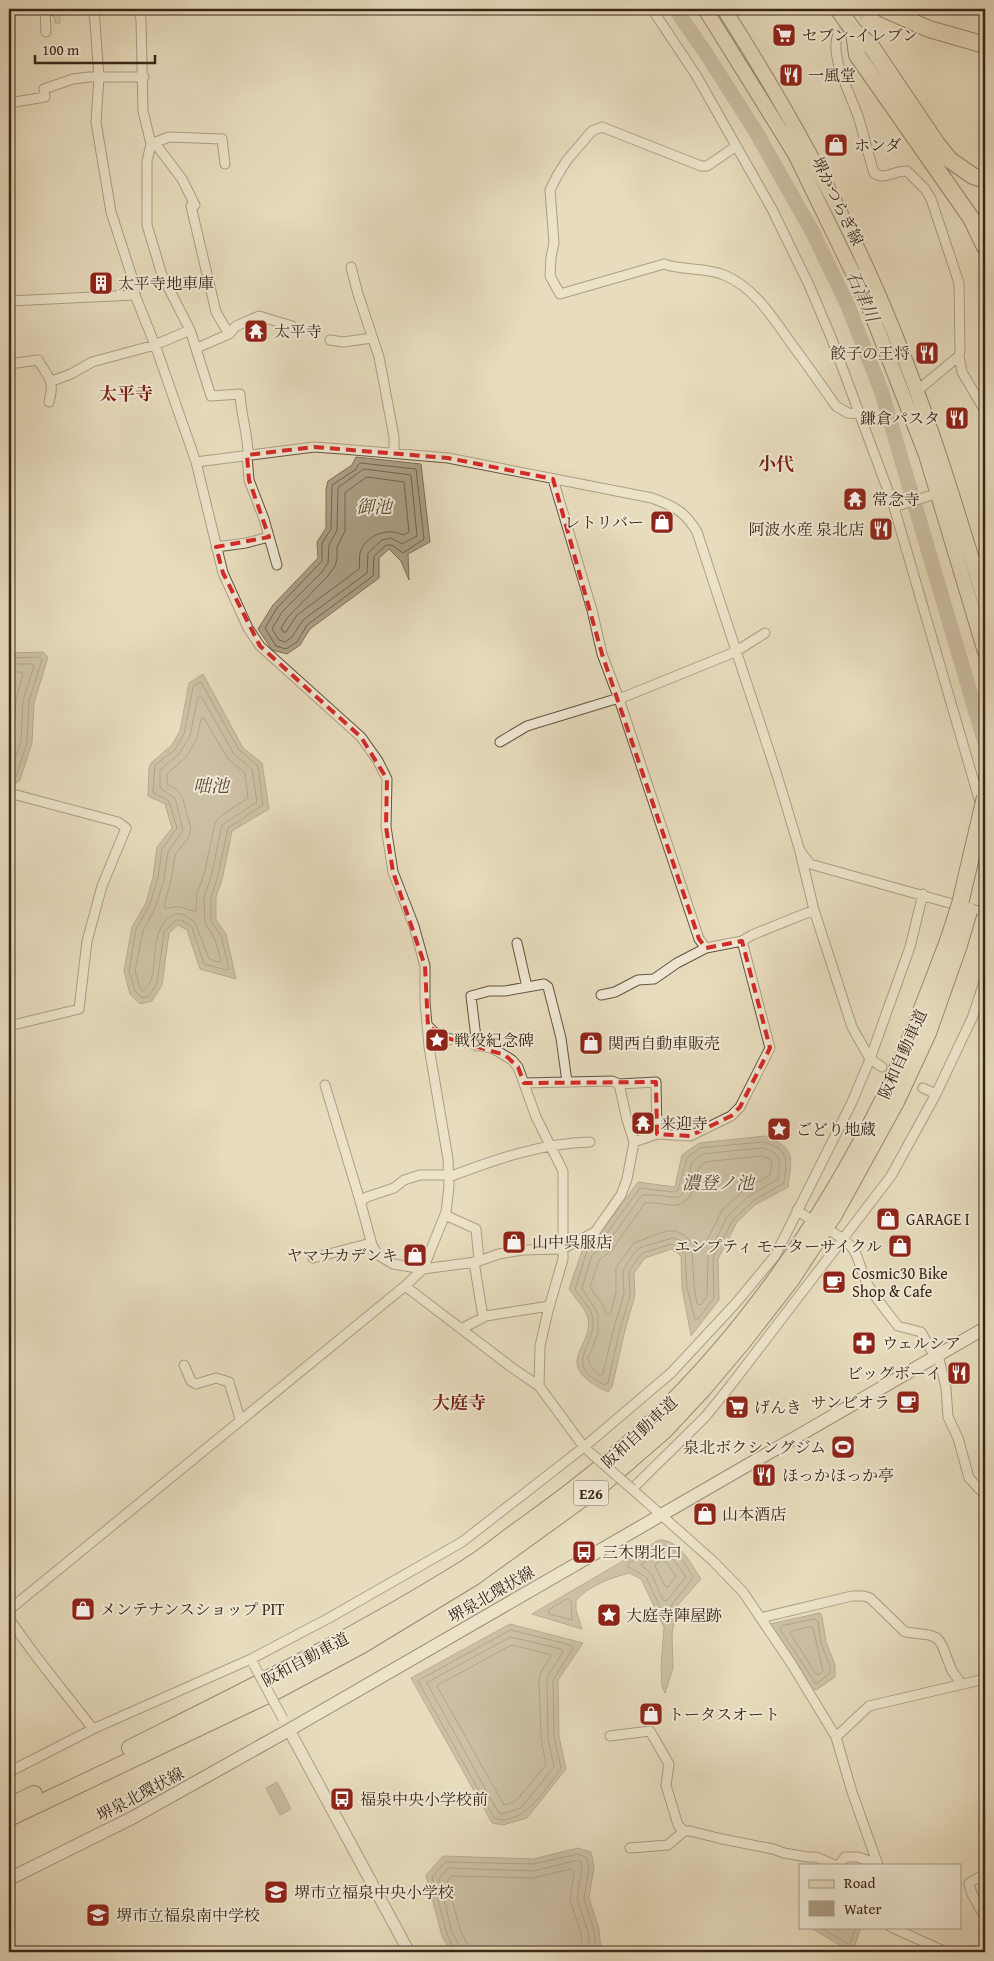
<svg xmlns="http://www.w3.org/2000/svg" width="994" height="1961" viewBox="0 0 994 1961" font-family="'Gentium Book Plus','Noto Serif JP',serif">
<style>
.green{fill:#c9bda1;stroke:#80725c}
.water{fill:#ac9e85;stroke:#7e6e59}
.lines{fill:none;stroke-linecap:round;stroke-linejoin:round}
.shore{stroke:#72624e;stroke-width:1}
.river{stroke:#ac9e85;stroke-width:15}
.minor-tunnel{stroke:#c4b89c;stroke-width:9;stroke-dasharray:9 4.5;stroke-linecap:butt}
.minor-casing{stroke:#645441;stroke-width:11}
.tertiary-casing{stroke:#645441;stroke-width:13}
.secondary-casing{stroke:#382618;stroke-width:14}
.primary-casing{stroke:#382618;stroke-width:16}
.motorway-casing{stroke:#382618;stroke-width:18}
.minor{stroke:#efe8d4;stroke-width:9}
.tertiary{stroke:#efe8d4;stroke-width:11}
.secondary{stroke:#efe8d4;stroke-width:12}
.primary{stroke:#e7dcbd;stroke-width:14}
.motorway{stroke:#e7dcbd;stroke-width:16}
.minor-bridge-casing{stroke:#645441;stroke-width:11;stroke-linecap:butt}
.motorway-bridge-casing{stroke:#382618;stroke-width:18;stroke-linecap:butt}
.minor-bridge{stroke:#efe8d4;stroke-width:9}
.motorway-bridge{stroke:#e7dcbd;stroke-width:16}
.marked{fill:none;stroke:#d62828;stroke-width:4;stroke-dasharray:10 6;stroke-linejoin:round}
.labels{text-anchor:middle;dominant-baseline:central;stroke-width:4;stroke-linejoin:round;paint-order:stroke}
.shield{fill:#efe8d4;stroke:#6f6050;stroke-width:1}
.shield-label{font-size:15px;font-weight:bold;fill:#382618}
.poi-label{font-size:16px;fill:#382618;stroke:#efe8d4;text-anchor:start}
.street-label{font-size:16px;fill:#382618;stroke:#efe8d4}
.water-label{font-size:18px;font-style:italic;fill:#5b4a39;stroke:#efe8d4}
.neighbourhood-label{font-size:18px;font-weight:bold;fill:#7a1f14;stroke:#efe8d4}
</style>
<rect width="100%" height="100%" fill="#e7dcbd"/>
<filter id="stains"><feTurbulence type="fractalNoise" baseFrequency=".004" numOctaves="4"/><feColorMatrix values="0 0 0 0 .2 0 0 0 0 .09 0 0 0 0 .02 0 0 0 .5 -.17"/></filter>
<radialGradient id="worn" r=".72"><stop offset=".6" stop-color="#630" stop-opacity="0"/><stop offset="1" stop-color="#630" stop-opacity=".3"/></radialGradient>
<path class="green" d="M48,9h11l1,14h-5v-6l-7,-3z"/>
<path class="water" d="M356,457l65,7 9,78 -22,12 1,26 -8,-19 -12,-12 -10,9v20l-69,51 -10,16 -13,9 -15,-4 -14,-21 15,-24 45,-47 -1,-16 9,-14v-39l2,-8 24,-16z
M43,652l5,5 -14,46 -2,40 -12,37 -6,5h-5v-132z
M203,674l40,74 19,15 7,46 -37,22 -10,49 -6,17v23l10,14 10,45 -36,-10 -13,-39 -9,-5 -9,8 -7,52 -10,16 -12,3 -10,-10 -6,-23 8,-44 14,-24 7,-26 4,-30 15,-19 -7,-24 -17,-8 1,-28 2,-5 20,-17 9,-15 9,-48z
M765,1136c31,12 27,21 23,51l-33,18 -18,17 -19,37 1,41 -28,36 -9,-49 -1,-31 -9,-7 -27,9 -11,15 1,22 -11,39 -12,53 -4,5c-62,-29 -10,-46 -21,-77 -3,-8 -13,-18 -18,-26l14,-41 14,-10 41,-56 37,5 7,-32 17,-12z
M659,1540c20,-1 32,24 42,39l-25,28 -4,28 1,33 -8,25 -3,-7 -1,-18 3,-41 -23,-48 -12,-6c-21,6 -38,12 -53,27v10l6,19 -50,-15z
M820,1613l2,4 4,25 9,23v12l-19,13 -5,-2 -41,-64z
M510,1624l73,19 -25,37 1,57 7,32 -39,49 -24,7 -11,-2 -81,-145z
M277,1782l14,27 -11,6 -14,-27z
M578,1848l13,4 3,15 -5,31 10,31 2,23h-150l-9,-16 -16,-61 17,-19 90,3z
M810,1927h51l-7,21 -7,2z"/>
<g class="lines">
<path class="shore" d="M360,463l56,6 8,70 -21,14 -11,-8h-6l-12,11 -1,20 -66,49 -10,17 -11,7 -10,-3 -11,-18 12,-20 45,-47v-18l9,-14 1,-44 23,-15z
M364,469l47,6 6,61 -15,8 -11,-6 -9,2 -14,13 -1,20 -64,47 -11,17 -7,5 -6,-2 -7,-11 10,-17 40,-40 6,-9 1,-18 8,-15 1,-42z
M367,477l37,5 5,50 -6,3c-15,-8 -38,0 -43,18 -1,5 0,11 -1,16l-62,46 -11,17h-3l-2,-4 7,-11 39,-40 8,-11 2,-7v-12l8,-16v-38z
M9,658l31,-1 2,3 -13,41 -2,41 -11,35 -7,3
M9,664h22l3,2 -11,35 -2,40 -10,31 -2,2
M9,672h12l2,2 -7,26 -3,40 -4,15
M201,682l38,68 19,16 5,39 -35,23 -11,51 -6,18v24l10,15 8,33 -3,1 -22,-6 -12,-37 -11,-7h-5l-12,12 -7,51 -8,13 -7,2 -7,-7 -6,-20 7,-42 14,-25 8,-26 4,-29 15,-21 -8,-27 -16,-9 2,-27 20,-15 9,-16 9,-47z
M201,696l33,58 18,15 5,33 -35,23 -11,52 -7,20 1,26 10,16 6,22 -3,1 -9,-3 -14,-37 -13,-8h-8c-31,18 -10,63 -31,77l-3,-3 -5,-17 8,-40 13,-25 8,-26 4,-28 15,-22 -8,-32 -15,-10v-18l19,-16 11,-18 8,-39z
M204,718l24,41 17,14 3,25 -26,17 -7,8 -11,52 -7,18 -1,18c-12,0 -13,-8 -30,-2l-2,-3 7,-25 4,-26 13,-17 3,-9 -9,-33 -6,-7 -9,-5v-10l20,-18 10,-18 4,-19z
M764,1142c25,7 23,18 20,41l-31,18 -20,19 -20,38 1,40 -16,21 -3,1 -8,-33 -2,-34 -13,-9 -30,9 -13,18 1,24 -11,38 -11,50 -3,2c-46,-21 -5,-41 -13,-70 -2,-9 -13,-18 -17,-26l12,-38 14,-10 39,-53 33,4 5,-2 9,-32 13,-10z
M763,1148c19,6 17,13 15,31l-29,17 -22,21 -19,39 -1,40 -6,9 -4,-1 -3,-18 -2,-33 -12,-13 -7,-2 -32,9 -6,5 -12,18 1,24 -11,37 -10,43 -4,1 -9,-10 -2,-6 10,-26v-19l-16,-26 10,-33 14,-10 36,-50c43,-1 38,17 50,-33l11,-8z
M762,1156l7,2 3,4 -2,13 -26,15 -21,19 -21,41h-3l-15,-15 -9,-4h-9l-32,12 -18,25v25l-6,21h-4l-3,-9 -13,-18 9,-27 13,-10 33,-47c8,-1 16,1 24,2 24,3 25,-21 30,-38l7,-5z
M660,1545c15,-1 27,21 33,33l-21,26 -2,14 -3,1 -2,-1 -19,-41 -19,-11 2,-3z
M661,1552l10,4 15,21 -20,24 -3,-1 -12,-27 -10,-8z
M662,1560l4,2 10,14 -8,11 -3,-1 -10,-20 1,-2z
M567,1599l4,2 1,19 -23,-6v-4z
M815,1619l3,2 3,22 9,23v7l-14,11 -36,-55 2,-3z
M810,1627l3,1 10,43 -5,4 -2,-1 -26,-41 2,-2z
M511,1630l60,15 2,3 -20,32 1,57 7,31c-13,19 -40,61 -67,50l-76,-137z
M511,1637l50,12 2,3 -14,22 -2,6 1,58 6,29 -33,41 -19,6 -4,-2 -71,-129z
M512,1645l37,9 2,2 -10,16 -2,8 2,58 5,27 -30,36 -12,4 -67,-119z
M820,1927l28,17 2,-1 6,-16
M455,1952l-8,-18 -15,-57 13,-15 88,2 45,-10 8,3 3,10 -5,32 10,31 2,22
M461,1952l-1,-5 -8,-15 -13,-53 9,-11 86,3 44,-11 3,2 1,6 -5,31 11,33 2,20
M468,1952l-1,-8 -7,-15 -13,-48 4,-5 82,2 38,-9 3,3 -4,28 11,33 2,19"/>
<path class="river" d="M675,9l30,43 51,80 57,101 34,71 34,86 104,353"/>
<path class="minor-tunnel" d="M838,34l29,-25
M882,1067l41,21"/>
<g class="minor-casing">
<path id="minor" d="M45,9l1,23
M138,9l3,10 2,92 8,33 -4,17v64l15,50 28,55 21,66 29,-2c1,21 8,40 8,61
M652,9l44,66 76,134 37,76 22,52 63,170 87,299
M838,34c-9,22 13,61 20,82 6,19 10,38 16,57 11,8 21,-3 33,-2l18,18 6,10 28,84 1,68 -1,5 -42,35
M9,103l36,-6 -1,-8 29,-10 16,-2h55
M154,142l28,37 13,26
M151,144l18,-7 53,2 3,25
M735,147l-28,19h-6l-99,-39 -10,4 -25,29 -10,16 -7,14 4,53 -3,14 -1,19 10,18 104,-30c20,7 40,3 60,11 32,13 50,45 69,71 15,20 29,40 43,60l12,7 13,1
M191,206l25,106 13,22
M351,267l7,27 21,63 15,80v16
M9,301l126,-6
M330,340l13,2 29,-4
M197,348l32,-14 7,-8 23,-10 33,10
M959,356l3,16 23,39
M9,364l29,-4c11,19 17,19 11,42
M52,381l19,-7 21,-12 63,-17 35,-15
M247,455l2,25 15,39 13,46
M196,462l118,-15 28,2 106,9 204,40c21,8 33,13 45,34l80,243 22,73 15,62 38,117 18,32 12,8
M553,479l39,131 10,44 17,45 80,240 7,9
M894,507l48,-15
M216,547l30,-4 23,-6
M619,699l116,-47 30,-19
M500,742l27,-16 92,-28
M9,793l109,29 8,6 -24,58 -15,55 -8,68 -70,17
M801,852l9,12 175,49
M517,943l10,44
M601,995l14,-3 23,-12 16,-1 23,-16 29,-15 36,-7 10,-6 62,-25
M428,1026l6,6 13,6 47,11 18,11 6,7 18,50 27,54v88l-15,52 -8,35 -1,40
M477,1046l-6,-50 18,-5h16l39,-7 4,3 13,51 6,44
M429,1047l22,-8
M619,1084l37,-2 1,52
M325,1085l36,119 11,41 6,10 15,9 30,5 53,-7 23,-8 24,-4 39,-1 33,-17 26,-37 6,-16 7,-37 -7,-22 -8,-36 -7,-3 -88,2
M923,1088l13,6
M634,1142l23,-8 33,2 41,-20 9,-9 30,-59 -28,-107
M449,1177c45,-17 92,-34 141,-35
M360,1202l7,-5 27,-9 10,-8 16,-5h29
M797,1210l10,7
M445,1215l31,14 3,32
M832,1232c31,18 22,25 36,53 8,14 20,28 30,41l23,6 14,25
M313,1258l58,-15
M474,1262l9,55
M405,1286l106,81 28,19 45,61 9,8
M461,1329l25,-13 63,-10
M938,1355l8,33 2,29 10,21 11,40 16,17
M184,1365l7,16 5,3 20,-6 13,4 11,37
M9,1610l396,-324 18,-17 23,-57 3,-25 -1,-28 -19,-112 -4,-45v-36l-11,-40 -21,-54 -7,-45 1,-48 -9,-18 -17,-24 -101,-91 -12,-18 -25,-55 -27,-111 -41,-117 -20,-50 -1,-12 -23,-71 -15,-90 3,-45 -5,-68
M9,1618c25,39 56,74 84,111
M760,1618l92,-22h12l6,2 35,34 24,3 8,3 5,7 10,26 10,13
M610,1736l40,-5 19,33 -3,21 12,40 6,6 -16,14 -38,3
M836,1737l33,-31 116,-27
M9,1772l84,-43 158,-70 78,-41 133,-76 122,-95 87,-74 65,-70 39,-47 77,-154 18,-43 40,-112 13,-53
M684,1831h6l32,8 51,10 11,4 23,4h9l19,8
M839,1865l6,-8h13l19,7
M878,1865l-26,-73 -16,-55 -45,-74 -48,-71 -30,-31 -81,-72 74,-73 25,-31 160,-209 45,-82 37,-78 12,-37
M985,1874l-16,9 3,11 13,23
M891,1927l55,25"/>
</g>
<g class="tertiary-casing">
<path id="tertiary" d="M289,1730l120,222"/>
</g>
<g class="secondary-casing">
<path id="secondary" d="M9,1879l123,-61 157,-88 696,-402"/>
</g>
<g class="primary-casing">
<path id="primary" d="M705,9l90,145 72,148 59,153 59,197
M724,9c68,107 130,219 176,338 33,83 59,169 85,255"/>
</g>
<g class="motorway-casing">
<path id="motorway" d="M838,9l16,22 17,15 66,98 13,16 23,16 12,4
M884,9l45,20 56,16
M854,31l3,24 114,163 14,29
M130,1748c114,-57 229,-113 337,-181 20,-12 38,-28 58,-42 45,-32 89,-66 129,-105 96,-92 172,-205 231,-324 24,-50 43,-103 63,-155
M9,1806l25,-12
M9,1818l269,-128 84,-45 112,-68 130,-94 60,-52 40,-43 38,-45 49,-63 44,-67 61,-111 32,-69 31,-88"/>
</g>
<use href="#minor" class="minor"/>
<use href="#tertiary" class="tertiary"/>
<use href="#secondary" class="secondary"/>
<use href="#primary" class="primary"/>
<use href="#motorway" class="motorway"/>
<g class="minor-bridge-casing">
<path id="minor-bridge" d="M593,1455l39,34
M254,1665l29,54"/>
</g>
<g class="motorway-bridge-casing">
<path id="motorway-bridge" d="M948,941l12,-37 25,-107
M959,945l10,-34"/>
</g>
<use href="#minor-bridge" class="minor-bridge"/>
<use href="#motorway-bridge" class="motorway-bridge"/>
</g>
<path d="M0 0H994V1961H0ZM314,447l134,11 105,21 49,175 97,285 7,9 36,-7 28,107 -30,59 -9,9 -41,20 -33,-2 -1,-52 -132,1 -6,-16 -13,-12 -58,-17 -19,-12 -3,-60 -32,-94 -7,-45 1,-48 -26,-42 -101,-91 -37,-73 -7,-26 53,-10 -20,-57 -2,-25z" fill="#e7dcbd" fill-opacity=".55" fill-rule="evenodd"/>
<path class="marked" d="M314,447l134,11 105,21 49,175 97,285 7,9 36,-7 28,107 -30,59 -9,9 -41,20 -33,-2 -1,-52 -132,1 -6,-16 -13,-12 -58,-17 -19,-12 -3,-60 -32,-94 -7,-45 1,-48 -26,-42 -101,-91 -37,-73 -7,-26 53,-10 -20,-57 -2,-25z"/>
<defs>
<g id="supermarket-square" transform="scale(1.25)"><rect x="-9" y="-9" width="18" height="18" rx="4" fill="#8f2418" stroke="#efe8d4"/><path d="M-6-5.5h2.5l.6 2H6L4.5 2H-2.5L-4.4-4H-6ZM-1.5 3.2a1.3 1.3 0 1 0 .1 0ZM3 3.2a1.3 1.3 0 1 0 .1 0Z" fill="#fff"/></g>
<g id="restaurant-square" transform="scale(1.25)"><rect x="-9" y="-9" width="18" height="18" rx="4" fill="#8f2418" stroke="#efe8d4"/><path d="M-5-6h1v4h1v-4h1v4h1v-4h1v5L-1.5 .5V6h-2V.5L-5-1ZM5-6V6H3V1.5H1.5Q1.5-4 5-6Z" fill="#fff"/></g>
<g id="shop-square" transform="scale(1.25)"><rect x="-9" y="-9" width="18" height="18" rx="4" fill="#8f2418" stroke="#efe8d4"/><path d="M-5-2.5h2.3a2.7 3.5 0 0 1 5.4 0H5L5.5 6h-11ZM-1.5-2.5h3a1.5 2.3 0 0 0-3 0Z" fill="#fff"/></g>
<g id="building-square" transform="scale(1.25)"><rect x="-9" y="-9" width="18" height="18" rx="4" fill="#8f2418" stroke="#efe8d4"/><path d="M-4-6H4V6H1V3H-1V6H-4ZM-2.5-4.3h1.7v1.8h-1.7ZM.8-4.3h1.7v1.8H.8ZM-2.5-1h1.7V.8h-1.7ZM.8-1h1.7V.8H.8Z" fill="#fff"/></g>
<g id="temple-square" transform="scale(1.25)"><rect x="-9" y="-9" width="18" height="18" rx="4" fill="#8f2418" stroke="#efe8d4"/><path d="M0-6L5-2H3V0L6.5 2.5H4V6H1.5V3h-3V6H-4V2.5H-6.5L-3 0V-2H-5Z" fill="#fff"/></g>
<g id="sight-square" transform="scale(1.25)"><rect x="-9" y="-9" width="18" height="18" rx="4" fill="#8f2418" stroke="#efe8d4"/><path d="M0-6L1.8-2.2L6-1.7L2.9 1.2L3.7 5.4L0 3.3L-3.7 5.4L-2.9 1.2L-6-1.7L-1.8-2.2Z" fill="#fff"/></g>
<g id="cafe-square" transform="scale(1.25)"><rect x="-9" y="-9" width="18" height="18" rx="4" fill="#8f2418" stroke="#efe8d4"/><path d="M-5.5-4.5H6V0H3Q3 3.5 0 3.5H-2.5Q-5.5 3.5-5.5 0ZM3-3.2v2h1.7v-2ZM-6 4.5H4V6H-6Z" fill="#fff"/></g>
<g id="pharmacy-square" transform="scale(1.25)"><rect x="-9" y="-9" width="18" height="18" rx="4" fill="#8f2418" stroke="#efe8d4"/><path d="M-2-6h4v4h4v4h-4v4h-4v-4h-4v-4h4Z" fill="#fff"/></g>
<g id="stadium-square" transform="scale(1.25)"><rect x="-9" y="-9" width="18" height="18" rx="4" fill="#8f2418" stroke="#efe8d4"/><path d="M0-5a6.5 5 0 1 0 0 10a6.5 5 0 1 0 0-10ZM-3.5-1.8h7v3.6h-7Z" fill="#fff"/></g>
<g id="bus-square" transform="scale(1.25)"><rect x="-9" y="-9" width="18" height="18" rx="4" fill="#8f2418" stroke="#efe8d4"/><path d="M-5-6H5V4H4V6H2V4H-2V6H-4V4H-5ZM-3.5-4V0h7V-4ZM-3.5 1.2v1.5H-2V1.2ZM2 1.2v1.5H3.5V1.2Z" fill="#fff"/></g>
<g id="school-square" transform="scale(1.25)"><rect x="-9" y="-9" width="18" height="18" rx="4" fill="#8f2418" stroke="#efe8d4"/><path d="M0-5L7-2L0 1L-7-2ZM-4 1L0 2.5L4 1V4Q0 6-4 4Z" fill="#fff"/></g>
</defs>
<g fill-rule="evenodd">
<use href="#supermarket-square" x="784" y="35"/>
<use href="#restaurant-square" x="791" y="75"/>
<use href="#shop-square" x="836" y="145"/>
<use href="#building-square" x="101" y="283"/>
<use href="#temple-square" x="256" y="331"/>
<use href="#restaurant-square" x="927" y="353"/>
<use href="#restaurant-square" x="957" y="418"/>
<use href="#temple-square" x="855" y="499"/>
<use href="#shop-square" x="662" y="522"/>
<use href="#restaurant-square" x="881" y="529"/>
<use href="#sight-square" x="437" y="1040"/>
<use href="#shop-square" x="591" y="1043"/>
<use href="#temple-square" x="643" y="1123"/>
<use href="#sight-square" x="779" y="1129"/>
<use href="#shop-square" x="888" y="1219"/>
<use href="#shop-square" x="514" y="1242"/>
<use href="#shop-square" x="900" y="1246"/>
<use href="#shop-square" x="415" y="1255"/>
<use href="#cafe-square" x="834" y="1282"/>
<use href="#pharmacy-square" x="864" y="1343"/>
<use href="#restaurant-square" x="959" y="1373"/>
<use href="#cafe-square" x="908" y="1402"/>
<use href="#supermarket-square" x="737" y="1407"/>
<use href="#stadium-square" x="843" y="1447"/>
<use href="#restaurant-square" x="764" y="1475"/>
<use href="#shop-square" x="705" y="1514"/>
<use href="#bus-square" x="584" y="1552"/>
<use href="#shop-square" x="83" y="1609"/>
<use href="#sight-square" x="609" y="1615"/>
<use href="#shop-square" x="651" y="1714"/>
<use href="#bus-square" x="342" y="1799"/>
<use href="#school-square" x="276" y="1892"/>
<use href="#school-square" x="98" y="1915"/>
</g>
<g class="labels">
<rect class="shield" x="573.5" y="1480.5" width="35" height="25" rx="4"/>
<g class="shield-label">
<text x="591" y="1493">E26</text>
</g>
<g class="poi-label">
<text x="802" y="35">セブン-イレブン</text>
<text x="808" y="75">一風堂</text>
<text x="854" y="145">ホンダ</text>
<text x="118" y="283">太平寺地車庫</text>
<text x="274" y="331">太平寺</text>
<text x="910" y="353" text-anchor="end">餃子の王将</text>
<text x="940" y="418" text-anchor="end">鎌倉パスタ</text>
<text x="872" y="499">常念寺</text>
<text x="644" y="522" text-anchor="end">レトリバー</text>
<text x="864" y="529" text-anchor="end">阿波水産 泉北店</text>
<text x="454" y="1040">戦役紀念碑</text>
<text x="608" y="1043">関西自動車販売</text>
<text x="660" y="1123">来迎寺</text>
<text x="796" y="1129">ごどり地蔵</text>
<text x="906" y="1219">GARAGE Ⅰ</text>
<text x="532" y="1242">山中呉服店</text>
<text x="882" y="1246" text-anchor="end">エンプティ モーターサイクル</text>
<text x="398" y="1255" text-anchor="end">ヤマナカデンキ</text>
<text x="852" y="1273">Cosmic30 Bike<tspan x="852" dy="18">Shop &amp; Cafe</tspan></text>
<text x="882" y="1343">ウェルシア</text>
<text x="942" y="1373" text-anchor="end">ビッグボーイ</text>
<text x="890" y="1402" text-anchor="end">サンビオラ</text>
<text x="754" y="1407">げんき</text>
<text x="826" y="1447" text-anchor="end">泉北ボクシングジム</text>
<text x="782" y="1475">ほっかほっか亭</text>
<text x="722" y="1514">山本酒店</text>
<text x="602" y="1552">三木閉北口</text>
<text x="100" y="1609">メンテナンスショップ PIT</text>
<text x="626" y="1615">大庭寺陣屋跡</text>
<text x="668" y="1714">トータスオート</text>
<text x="360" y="1799">福泉中央小学校前</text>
<text x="294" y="1892">堺市立福泉中央小学校</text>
<text x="116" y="1915">堺市立福泉南中学校</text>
</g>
<g class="street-label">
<text transform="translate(838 201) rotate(64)">堺かつらぎ線</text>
<text transform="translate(902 1054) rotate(-66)">阪和自動車道</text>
<text transform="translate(639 1432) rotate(-43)">阪和自動車道</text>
<text transform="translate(491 1594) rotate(-30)">堺泉北環状線</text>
<text transform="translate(305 1659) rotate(-28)">阪和自動車道</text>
<text transform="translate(140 1794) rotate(-28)">堺泉北環状線</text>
</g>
<g class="water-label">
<text transform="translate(863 296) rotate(66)">石津川</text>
<text x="374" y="506">御池</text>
<text x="211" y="785">咄池</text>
<text x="718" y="1182">濃登ノ池</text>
</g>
<g class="neighbourhood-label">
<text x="126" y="393">太平寺</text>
<text x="776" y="463">小代</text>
<text x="459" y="1402">大庭寺</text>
</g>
</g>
<rect width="994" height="1961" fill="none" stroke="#e7dcbd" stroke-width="30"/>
<rect x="10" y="10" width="974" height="1941" fill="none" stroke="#382618" stroke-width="2.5"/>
<rect x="15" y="15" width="964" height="1931" fill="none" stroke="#382618"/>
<rect x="799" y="1864" width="162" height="65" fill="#efe8d4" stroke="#a69a89"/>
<rect x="809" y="1880" width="25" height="8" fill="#e7dcbd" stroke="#a69a89"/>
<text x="844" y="1888" font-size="15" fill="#382618">Road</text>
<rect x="809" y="1901" width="25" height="15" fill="#ac9e85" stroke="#a69a89"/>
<text x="844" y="1914" font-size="15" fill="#382618">Water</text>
<path d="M35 55v8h120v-8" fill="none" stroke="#382618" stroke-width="2.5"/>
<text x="42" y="55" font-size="15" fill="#382618" stroke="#efe8d4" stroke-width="4" paint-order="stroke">100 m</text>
<rect width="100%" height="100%" filter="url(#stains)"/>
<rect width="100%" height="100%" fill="url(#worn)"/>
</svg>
